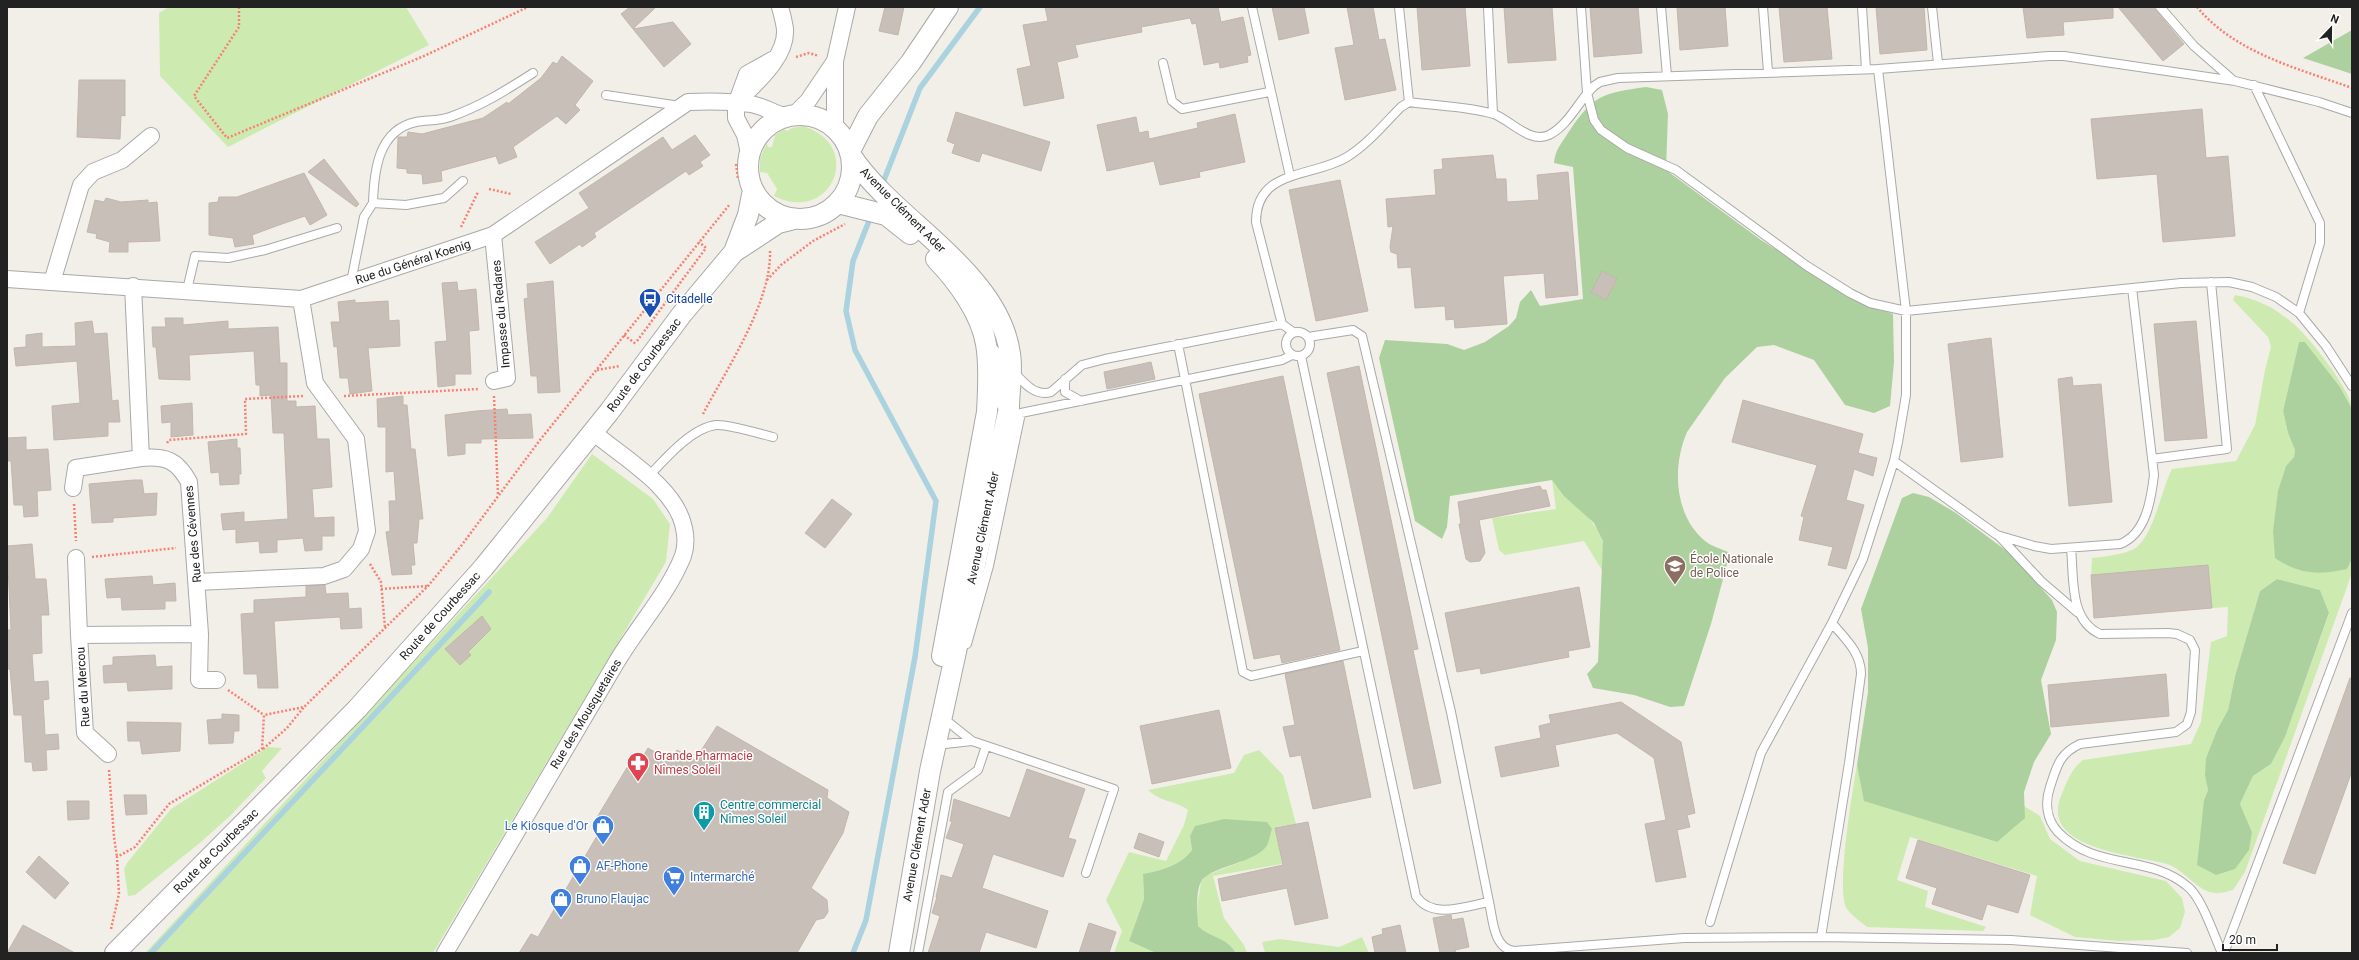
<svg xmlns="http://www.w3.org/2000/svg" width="2359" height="960" viewBox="0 0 2359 960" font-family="Roboto,sans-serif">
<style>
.grass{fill:#cdebb0;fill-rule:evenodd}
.forest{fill:#add19e}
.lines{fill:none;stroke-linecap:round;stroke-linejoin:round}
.stream{stroke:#aad3df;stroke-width:5.5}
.building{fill:#c7bfb8;stroke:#c4b6ab}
.service-casing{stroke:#a9a9a9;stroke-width:10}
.minor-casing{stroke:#a9a9a9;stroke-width:18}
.tertiary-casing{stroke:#a9a9a9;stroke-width:22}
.path{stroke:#fa8072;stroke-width:2.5;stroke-dasharray:2 2;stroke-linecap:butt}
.service{stroke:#fff;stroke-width:8}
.minor{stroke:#fff;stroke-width:16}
.tertiary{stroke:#fff;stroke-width:20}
.labels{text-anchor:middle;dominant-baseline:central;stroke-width:3;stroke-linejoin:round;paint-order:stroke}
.street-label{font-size:12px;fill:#222;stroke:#fff}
.transit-label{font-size:12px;fill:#164399;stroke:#fff;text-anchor:start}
.education-label{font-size:12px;fill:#785e54;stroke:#fff;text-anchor:start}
.health-label{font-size:12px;fill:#be3a42;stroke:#fff;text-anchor:start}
.culture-label{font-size:12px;fill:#0d838f;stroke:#fff;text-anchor:start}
.shop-label{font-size:12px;fill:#366cbe;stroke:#fff;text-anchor:start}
</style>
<rect width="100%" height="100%" fill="#f2efe9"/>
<path class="grass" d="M169,7h237l23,38 -201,102 -68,-71 -1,-63z
M803,126c62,19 29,99 -29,70l3,-7 -10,-16 -7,-1v-14l7,-15 1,4h4l3,-12 9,-6 3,2 5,-3z
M2235,295c13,2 25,7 37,13 9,6 22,15 29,23 13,13 51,61 51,78l-12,-22 -35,-45h-6l-16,69 5,22 7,17 -1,7 -8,9 61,103 5,-10v14l-107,299 -12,18c-5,1 -12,4 -18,3 -17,-1 -30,-23 -48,-29 -32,-9 -128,-15 -106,-68 6,-14 10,-27 22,-36l108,-16 10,-22 10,-80 16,-6 1,-29 -16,1 -4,-43 -117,12 1,-19c11,-1 33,-4 42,-9 19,-11 28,-61 38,-80l64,-8 19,-36 10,-55 6,-23 -3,-10 -35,-37zM2277,579l43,11 9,24 -44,123 -14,27 -18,12 -13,28 12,28 -48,-32 4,-10 -2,-32 11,-28 11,-20 7,-34 25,-85z
M592,454l61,45 17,25 -4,38 -233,391h-288l402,-435z
M1552,480c12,15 50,46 51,62 1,9 -1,19 -1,28l-18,-29 -79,14 -6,-5 -7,-32 64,-9z
M268,747l14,1 -20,23 4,7 -36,38 -29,26 -66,53 -7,1 -4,-27 3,-6 44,-54z
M1259,750l24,25 13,49 -20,3 6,37 -69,12 11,42 20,27 3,8h-11c-9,-16 -26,-15 -38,-27v-25l3,-19 6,-7 34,-13 26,-40h-21l-56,14 2,14c-12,16 -30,20 -49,24l1,25 -15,42 27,12h-42l8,-22 -16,-31 23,-48 37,9 18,-36 4,-15c-15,-11 -24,-6 -40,-20l86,-17 10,-18z
M1857,765l9,36 130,41 28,-24v-12l16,10 10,23 30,22 86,20 16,17 3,14 -5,16 -11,9 -15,3 -35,1 -44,-4 -45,-22 7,-39 -127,-39 -13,43 31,11 -3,16 61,20 -3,4 -116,-4c-6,-5 -15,-11 -20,-18 -12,-16 6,-121 10,-144z
M1362,937l7,16h-104l-3,-11 18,-3 59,8z"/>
<path class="forest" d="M2352,30v44l-49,-16z
M1646,87l16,3 6,24 -2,56 95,70 94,59 38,15 1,48 -4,44 -16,7 -29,-8 -31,-45 -40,-15 -17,2 -32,31 -38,54c-15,35 -13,83 18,109 6,5 17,8 25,12l-19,71 -27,82 -14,1 -36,-12 -41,-7 -6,-14 11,-12 5,-121 -9,-18 -30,-27 -12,-16 -102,16 -3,31 -5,12 -27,-18 -36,-163 6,-18 62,4 17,6 21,-8 24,-16 7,-8 4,-16 11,-12 9,16 43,-7 -10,-132 -19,-4c1,-13 7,-19 14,-30 25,-38 34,-40 78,-46z
M2299,342h6l35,45 12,22v150l-5,10c-29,6 -47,6 -72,-11l-2,-27 5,-40 8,-25 8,-9 1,-7 -7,-17 -5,-22z
M1913,493l16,4 27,16 56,42 40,45 5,12 -1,28 -15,40 10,54 -17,28 -10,30 1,26 -28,24 -133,-41 -7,-36 11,-73v-44l-7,-39 41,-111z
M2277,579l43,11 9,23 -44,124 -14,27 -18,12 -13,28 12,28 -3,18 -14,19 -19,6 -19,-10 7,-65 4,-10 -3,-15 1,-17 11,-28 11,-20 7,-34 25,-85z
M1224,819l43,3 5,7c-2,5 -3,14 -6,18 -14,17 -58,20 -65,35 -6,12 -3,31 -3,44 12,12 29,11 38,27h-80l-27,-12 15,-42 -1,-25c19,-4 37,-8 49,-24l-2,-14 5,-10z"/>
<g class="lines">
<path class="stream" d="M884,180l36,-92 60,-81
M151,953l338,-361
M853,953l13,-33 49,-263 21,-156 -81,-151 -9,-39 7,-50 16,-40"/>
</g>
<path class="building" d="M630,7h26l-23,22 -12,-15z
M885,7h19l-6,28 -19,-4z
M1045,7h173l3,15 22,-5 8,38 -4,1 1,6 -28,6 -1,-6 -15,3 -8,-42 -4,1 -2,-6 -49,9 1,5 -67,13 3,12 -21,5 7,36 -40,8 -7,-37 14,-3 -8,-41 25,-4z
M1272,7h32l5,26 -30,7z
M1347,7h26l6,33 6,-1 11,51 -51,10 -10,-52 19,-3z
M1417,7h48l5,59 -48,4z
M1504,7h48l4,53 -48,3z
M1590,7h48l4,46 -48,4z
M1677,7h48l3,39 -48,4z
M1779,7h48l5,52 -48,3z
M1876,7h48l3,43 -47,4z
M2023,7h90v11l-50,4 1,13 -37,3z
M2118,7h35l31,37 -21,17z
M673,22l18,22 -27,23 -31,-38z
M562,56l31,25 -18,24 5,5 -14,14 -9,-8 -44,31 4,10 -18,7 -3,-8 -55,15 1,10 -19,3 -1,-10 -15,-1v-4l-10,-1 1,-31h9l1,-5 14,2 61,-16 24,-16 1,2 33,-26 12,-16 4,2z
M79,80h46v36l-4,-1 -1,24 -43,-2z
M2202,109l4,49 22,-2 7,80 -72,6 -6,-68 -60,5 -6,-60z
M956,112l94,30 -9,29 -59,-18 -3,9 -27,-9 3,-9 -8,-3z
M1235,114l10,48 -46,10 1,5 -40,8 -6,-24 -47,10 -10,-46 39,-8 3,16 9,-2 1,8 49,-11 -1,-5z
M695,135l15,20 -10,7 3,4 -14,9 -3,-4 -92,62 2,4 -14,10 -2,-3 -30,20 -15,-22 54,-34 -10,-15 84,-56 9,13z
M1493,155l3,24h10l1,23 32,-2 -2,-25 31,-3 10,123 -32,3 -2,-25 -41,3 4,48 -52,4 -1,-9 -8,1 -1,-14 -30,2 -4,-41 -13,1 -1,-14 -6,-2 -1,-5 3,-21 -5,1 -2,-28 50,-4 -2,-25 9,-1 -1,-10z
M324,159l35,45 -3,3 -48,-35z
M304,173l23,42 -17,10 -5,-9 -26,9 -27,10 2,9 -19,3 -2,-9 -24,-3v-32l9,-1 1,-5h18z
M1340,180l28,131 -52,10 -27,-131z
M106,198l15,4 27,-2v3l9,-1 3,39 -32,1v10h-19l1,-10 -14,-4 1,-4 -10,-2 8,-32 9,2z
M1602,271l15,8 -11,21 -15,-8z
M553,281l7,111 -22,1 -1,-17h-6l-7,-77 4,-1 -1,-14z
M457,282l1,9 18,-2 3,41 -10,1 2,43h-16v11l-17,2 -3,-45 12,-1 -5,-58z
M355,300v3l33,-2 1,20 10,-1 1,26 -32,2 4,43 -22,3 -2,-16h-8l-3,-32 -3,1 -3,-25h9l-2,-20z
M165,318h18v7l45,-4v8l50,-2 2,36h7v38h9v6l19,-1 2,33h12l3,48 -20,2 2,29 20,-1v19h-12v14l-17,1 -2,-13 -26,2v12l-17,1 -1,-12 -23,2v-14l-13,1 -2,-16 23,-2v10l44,-3 -4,-86h-11l-2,-38 -11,1v-11h-4l-2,-34 -65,4 1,25 -31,-1 -3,-32h-3l-1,-20h14z
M92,321l2,13 13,-1 5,68 6,-1 2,22h-12v14l-54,4 -2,-34 28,-3 -3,-42 -61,5 -2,-18 12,-1v-12l16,-2v14l34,-1 -1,-23z
M2196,321l11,117 -42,3 -11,-117z
M1991,338l12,119 -42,5 -13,-118z
M1151,362l4,17 -48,10 -3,-17z
M1359,366l59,283 -5,1 28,133 -27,6 -87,-416z
M1283,376l57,274 -58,13 -2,-9 -26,5 -55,-265z
M2072,377l1,9 28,-2 11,118 -43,4 -11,-127z
M403,396v9h4l4,44h4l8,70h-4l-2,24h-4l2,22h-4l1,9 -20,1 -6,-43 4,-1 -1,-30h7l-2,-30 -8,1v-45h-8l-1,-28z
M1743,400l120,34 -5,19 19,5 -4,18 -19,-7 -8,31 18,5 -18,64 -18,-4 5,-18 -34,-7 5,-23 -3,-1 16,-51 -85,-23z
M192,403l1,32 -22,2v-15l-9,1 -1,-17z
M507,409l1,6 23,-1 2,24 -52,1v4h-16v11l-17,2 -3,-41 31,-4z
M26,437v13l22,-1 3,41 -14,1 1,25 -14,1 -1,-12h-9l-3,-44h-3l-1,-23z
M237,439v9h3l1,26h-2v10l-19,1 -1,-13 -8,1 -3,-31z
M134,480h8l2,14 13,-1 -1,22 -43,3v4l-21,1 -3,-39z
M1540,486l2,4h4l4,16 -71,14 6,33 -5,8 -10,1 -4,-3 -7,-35h2l-3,-22z
M832,499l20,15 -27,34 -20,-15z
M32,544l3,35h11l3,36h-8l1,38 -10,1 2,28 14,-1 1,18 -6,1 2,35 13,-1 1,15 -13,1 1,20 -14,1 -1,-9h-7l-3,-47h-8l-4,-46h-3v-39h4l-4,-84z
M2208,565l4,43 -118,10 -3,-43z
M152,576l1,9 22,-2 1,18h-11v8l-43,1 -1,-13 -14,1 -2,-19z
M325,585l1,9 22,-1 1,16 12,-1 1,20 -21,1 -1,-12 -66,4 4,67h-20l-1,-14h-13l-3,-60 13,-1v-13l52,-3v-11z
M1579,587l11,60 -22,4 1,6 -88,17 -1,-6 -23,4 -12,-59z
M482,616l9,13 -23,23 3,3 -11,10 -15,-16z
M155,655l1,12 16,-1v23l-44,2 -1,-9 -23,1 -1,-17 10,-1v-8z
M1343,661l28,136 -58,12 -12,-54 -11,2 -7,-30 12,-2 -10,-51z
M2166,674l3,42 -118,11 -3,-42z
M2350,678h2v93l-37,103 -32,-11z
M1621,702l60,40 14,71 -8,2 3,12 -13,3 9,47 -30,5 -11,-58 21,-4 -12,-62 -37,-25 -62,12 4,21 -58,11 -6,-30 46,-9 -2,-12 12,-3 -2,-8z
M1219,710l12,58 -79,16 -12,-58z
M222,714l17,1v16h-5l-1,12 -24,1 -2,-24 15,-1z
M127,722l54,1 -1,28 -38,3 -2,-13h-12z
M717,726l111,64 -1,8 22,14 -6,21 -32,55 16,12 1,12 -4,6 -8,2 -19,33h-278l12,-19 7,3 66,-113 -8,-5 32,-53 7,4 13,-22 22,13 7,-11 18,10z
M1027,769l58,20 -17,49 8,2 -13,37 -70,-23 -11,34 66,23 -12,37 -50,-16 -7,21h-51l12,-37 -8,-3 5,-16h-1l5,-22 11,3 12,-34 -18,-6 6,-16 -2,-1 4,-22 56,19z
M124,795h22l1,19 -21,1z
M67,801h22v18l-21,1z
M1308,822l20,96 -33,7 -8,-37 -65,13 -4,-22 65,-14 -8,-37z
M1139,833l25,9 -5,15 -25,-9z
M1918,840l112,35 -12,38 -31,-9 -5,16 -50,-16 5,-16 -31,-10z
M39,856l30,27 -14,16 -29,-27z
M1451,915l1,5 11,-2 6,29 -14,3 1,3h-16l-7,-35z
M1089,923l27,9 -7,21h-30z
M23,925l52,28h-68z
M1400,925l6,28h-31l-3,-16 11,-3 -1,-5z"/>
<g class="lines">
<g class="service-casing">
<path id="service" d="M1252,7l38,169
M1399,7l10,95
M1488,7l5,107
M1581,7l6,86 7,27 7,10 26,18 49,22 131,96 43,27 20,10 36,8 275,-28 48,-1 23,5 24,10 23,16 27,33 26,40
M1661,7l6,69
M1763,7l5,65
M1862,7l4,62
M1932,7l6,56
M2160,7l34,39 40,35
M1163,63l9,38 10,8 87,-17
M2254,85l66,138v20l-21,70
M606,95l74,11
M373,203c1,-32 5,-73 43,-81 11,-2 23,-1 34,-5 31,-11 55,-26 83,-44
M351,282l13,-65 9,-14 33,2 38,-7 19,-17
M187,290l8,-34 33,2 37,-8 72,-22
M1282,324l-26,-102c0,-54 57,-44 91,-65 21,-13 37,-33 54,-50l8,-5c27,4 58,4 85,12 16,6 36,30 55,21 20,-10 30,-35 45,-49l6,-4 18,-4 260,-9 171,-13h15l171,25 84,21 33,11
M1286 344a12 12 0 1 1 24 0a12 12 0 1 1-24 0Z
M1178,344l65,328 8,4 112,-25
M992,347c17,14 2,41 9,59l5,2
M1301,356l115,540c16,24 50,10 73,6l-38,-190 -89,-376 -9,-6 -45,7
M1013,371c10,11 22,26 38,21l31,-27 23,-6 177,-35 11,8
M1065,379v13l16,9
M2152,459l75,-10 -16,-167
M1894,461l103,74 37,11 17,3 69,-5c26,-10 31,-44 34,-69l-22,-187
M648,477c16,-17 43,-49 68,-52 13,-1 44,9 57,12
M1999,536l42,45 36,31
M2071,548c3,30 -2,72 29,86l68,-1 9,1 13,6 5,10 -4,62 -4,12 -11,8 -96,12c-21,10 -23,22 -30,43 -5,15 -4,32 8,45 38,39 91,22 129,54 15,11 27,50 35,67
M967,644l22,-78 32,-153 261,-53 10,-5
M943,718l29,23 142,48 -28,84
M936,745l36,-4
M1489,902c4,17 4,46 25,49l170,-13 137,-1 190,3 176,13
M1710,922l51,-169 71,-130 31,-64 31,-98 4,-19 8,-47v-84l-28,-242
M1821,937l28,-174 12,-89c0,-22 -16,-35 -29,-51
M918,953l30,-161 30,-22 8,-24
M2224,953l128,-340"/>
</g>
<g class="minor-casing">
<path id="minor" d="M741,98c17,-17 46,-42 44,-69 -1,-7 -3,-15 -5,-22
M795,114l13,-13 27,-40
M835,128v-67l12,-54
M749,153l-4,-18 -9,-17v-14l11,-30 27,-15
M493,235l14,143 -13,3
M7,279l294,20 192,-64 195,-133c22,-1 42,-1 63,2 11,2 23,9 33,12
M52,282l29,-97 12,-13 29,-12 29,-24
M133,286l8,172c25,-2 36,2 48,24l11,152 -1,46h18
M73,488l3,-20 65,-10
M76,558l3,77
M197,582l127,-6 20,-7 17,-20 6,-18 -11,-92 -41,-56 -14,-84
M108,754l-23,-21 -6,-98 121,-1
M445,953c57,-97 114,-194 171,-290 21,-36 52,-69 67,-107 3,-9 3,-19 1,-28 -8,-41 -61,-70 -91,-96"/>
</g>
<g class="tertiary-casing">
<path id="tertiary" d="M748 167a52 52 0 1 1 104 0a52 52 0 1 1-104 0Z
M850,151l18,-35 43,-54 37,-55
M852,157c43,64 147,115 158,197 3,17 -1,37 -1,54l-79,363 -31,182
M838,203l48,12 24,19
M734,252l44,-29 16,-4
M936,259c21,22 45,54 50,85 4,22 2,46 1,68l-45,244
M115,953l242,-244 127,-142 125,-155 73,-98 52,-62 14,-37 5,-25"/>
</g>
<path class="path" d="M239,7v20l-45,69 33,42 197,-82 104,-49
M2197,7c38,46 100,61 155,81
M796,57l13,-4 10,3
M736,164l2,15
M489,189l22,5
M461,227l17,-35
M767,280l14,-15 32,-24 32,-17
M624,335l12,9
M637,341l69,-93 -7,-6
M597,370l23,-4
M344,396l135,-7
M494,396l4,99
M703,414c24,-46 69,-112 67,-164
M167,443l2,-3 77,-6 -1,-35 58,-3
M74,504l2,37
M92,557l84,-9
M370,564l11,18 4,46
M381,589l47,-3
M228,690l36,25
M263,749l24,-21 17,-21
M109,770l5,67 3,20
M111,929l8,-35 -2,-37 18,-10 34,-43 93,-55 2,-34 40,-8 124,-121 33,-40 79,-106 190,-236"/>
<use href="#service" class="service"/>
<use href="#minor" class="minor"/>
<use href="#tertiary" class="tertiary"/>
</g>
<defs>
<g id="bus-pin" transform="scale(1.15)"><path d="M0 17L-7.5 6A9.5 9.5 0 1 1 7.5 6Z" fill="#1a4fb4" stroke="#fff"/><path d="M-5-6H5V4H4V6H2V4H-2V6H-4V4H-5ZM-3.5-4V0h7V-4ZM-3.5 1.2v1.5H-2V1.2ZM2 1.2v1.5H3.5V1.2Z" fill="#fff"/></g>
<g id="university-pin" transform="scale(1.15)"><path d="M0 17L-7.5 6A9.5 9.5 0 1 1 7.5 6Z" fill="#8d6e63" stroke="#fff"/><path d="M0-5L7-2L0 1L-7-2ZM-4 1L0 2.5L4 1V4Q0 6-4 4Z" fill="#fff"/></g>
<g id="pharmacy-pin" transform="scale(1.15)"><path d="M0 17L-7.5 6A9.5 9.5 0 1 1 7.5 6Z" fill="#e0444e" stroke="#fff"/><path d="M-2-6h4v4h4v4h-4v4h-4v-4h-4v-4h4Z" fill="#fff"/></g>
<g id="building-pin" transform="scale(1.15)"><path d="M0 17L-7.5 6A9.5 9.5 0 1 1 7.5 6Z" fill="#0f9aa8" stroke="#fff"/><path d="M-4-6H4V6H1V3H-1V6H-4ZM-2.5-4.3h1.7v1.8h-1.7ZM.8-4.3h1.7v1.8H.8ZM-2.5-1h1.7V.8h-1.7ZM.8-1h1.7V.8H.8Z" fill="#fff"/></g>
<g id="shop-pin" transform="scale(1.15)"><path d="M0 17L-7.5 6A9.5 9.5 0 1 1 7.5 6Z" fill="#3f7fe0" stroke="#fff"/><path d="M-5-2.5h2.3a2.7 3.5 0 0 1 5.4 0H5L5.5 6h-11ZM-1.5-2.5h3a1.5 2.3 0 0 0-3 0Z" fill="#fff"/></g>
<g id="supermarket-pin" transform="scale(1.15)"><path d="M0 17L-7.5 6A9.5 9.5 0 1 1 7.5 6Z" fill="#3f7fe0" stroke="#fff"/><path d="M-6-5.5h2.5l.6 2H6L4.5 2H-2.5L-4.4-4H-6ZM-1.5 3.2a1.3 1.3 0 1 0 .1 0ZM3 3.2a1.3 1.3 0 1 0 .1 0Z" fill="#fff"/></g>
</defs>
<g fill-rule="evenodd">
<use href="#bus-pin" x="650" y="299"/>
<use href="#university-pin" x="1675" y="566"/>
<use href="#pharmacy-pin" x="638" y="763"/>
<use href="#building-pin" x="704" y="812"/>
<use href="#shop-pin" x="603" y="826"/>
<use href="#shop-pin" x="580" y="866"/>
<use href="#supermarket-pin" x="674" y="877"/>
<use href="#shop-pin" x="561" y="899"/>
</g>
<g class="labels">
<g class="street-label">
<text transform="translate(903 210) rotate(45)">Avenue Clément Ader</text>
<text transform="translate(413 262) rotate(-18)">Rue du Général Koenig</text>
<text transform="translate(501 314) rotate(-95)">Impasse du Redares</text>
<text transform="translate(644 365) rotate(-53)">Route de Courbessac</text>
<text transform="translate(983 528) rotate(-78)">Avenue Clément Ader</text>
<text transform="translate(193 534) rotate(-95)">Rue des Cévennes</text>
<text transform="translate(440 616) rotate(-48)">Route de Courbessac</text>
<text transform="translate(83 687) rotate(-94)">Rue du Mercou</text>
<text transform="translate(586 714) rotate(-59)">Rue des Mousquetaires</text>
<text transform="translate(917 845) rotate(-80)">Avenue Clément Ader</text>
<text transform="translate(216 851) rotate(-45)">Route de Courbessac</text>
</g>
<g class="transit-label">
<text x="666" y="299">Citadelle</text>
</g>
<g class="education-label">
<text x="1690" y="559">École Nationale<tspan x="1690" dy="14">de Police</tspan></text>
</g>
<g class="health-label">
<text x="654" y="756">Grande Pharmacie<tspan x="654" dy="14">Nîmes Soleil</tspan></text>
</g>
<g class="culture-label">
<text x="720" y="805">Centre commercial<tspan x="720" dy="14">Nîmes Soleil</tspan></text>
</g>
<g class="shop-label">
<text x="588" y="826" text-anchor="end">Le Kiosque d'Or</text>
<text x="596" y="866">AF-Phone</text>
<text x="690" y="877">Intermarché</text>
<text x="576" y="899">Bruno Flaujac</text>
</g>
</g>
<rect width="2359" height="960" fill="none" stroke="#222222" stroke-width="16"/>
<g transform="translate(2331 28) rotate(22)" stroke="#ffffff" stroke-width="3" paint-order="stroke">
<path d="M0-3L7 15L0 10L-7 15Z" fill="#222222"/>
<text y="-6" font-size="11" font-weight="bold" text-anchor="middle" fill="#222222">N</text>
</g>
<path d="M2223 944v6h54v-6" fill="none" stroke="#222222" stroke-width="2"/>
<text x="2229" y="944" font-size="12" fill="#222222" stroke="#ffffff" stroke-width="3" paint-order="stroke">20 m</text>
</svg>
